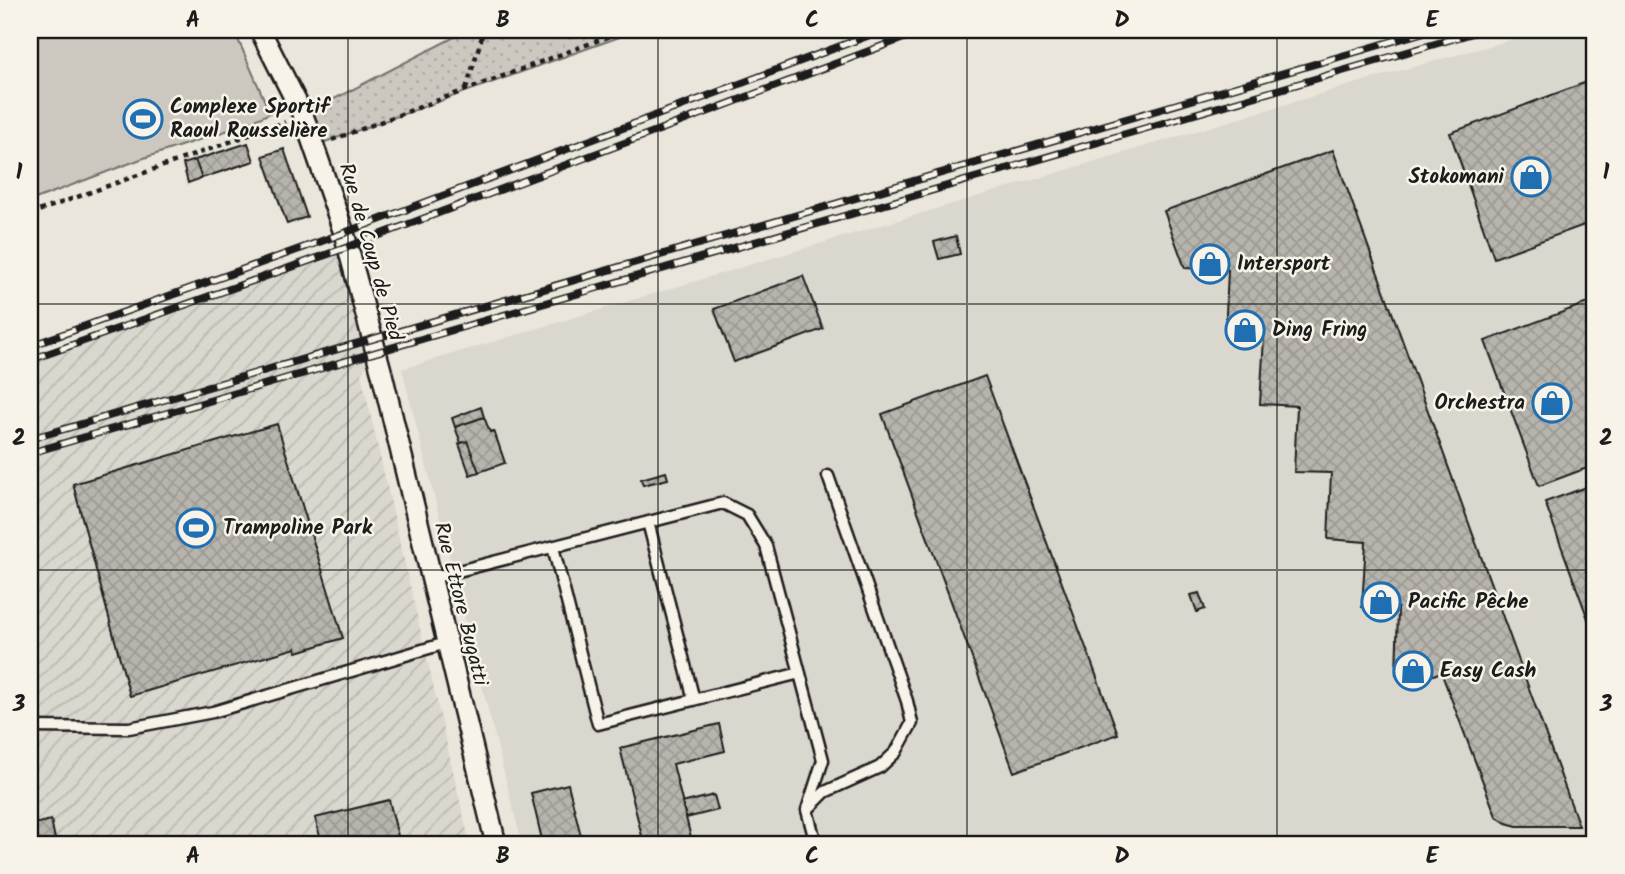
<svg xmlns="http://www.w3.org/2000/svg" width="1625" height="874" viewBox="0 0 1625 874" font-family="Kalam,sans-serif">
<style>
.built{fill:#dad7ce}
.industrial{fill:url(#industrial-furrows)}
.grass{fill:url(#grass-dots);stroke:#74726e;stroke-width:2}
.garden{fill:#ccc8c0;stroke:#74726e;stroke-width:2}
.building{fill:url(#building-cross-hatch);stroke:#1c1c1c;stroke-width:2}
.lines{fill:none;stroke-linecap:round;stroke-linejoin:round}
.service-casing{stroke:#1c1c1c;stroke-width:15}
.minor-casing{stroke:#1c1c1c;stroke-width:24}
.path{stroke:#1c1c1c;stroke-width:4.5;stroke-dasharray:5 5;stroke-linecap:butt}
.service{stroke:#f7f3e8;stroke-width:10}
.minor{stroke:#f7f3e8;stroke-width:19}
.rail-casing{stroke:#1c1c1c;stroke-width:8}
.rail{stroke:#f7f3e8;stroke-width:5;stroke-dasharray:16;stroke-linecap:butt}
.grid{fill:none;stroke:#1c1c1c;stroke-width:2;stroke-opacity:0.55}
.labels{text-anchor:middle;dominant-baseline:central;stroke-width:5;stroke-linejoin:round;paint-order:stroke}
.poi-label{font-size:21px;font-weight:bold;fill:#1c1c1c;stroke:#f7f3e8;text-anchor:start}
.street-label{font-size:21px;fill:#1c1c1c;stroke:#f7f3e8}
.neatline{fill:none;stroke:#1c1c1c;stroke-width:2.5}
.grid-label{font-size:23px;text-anchor:middle;font-weight:bold;fill:#1c1c1c}
</style>
<defs>
<pattern id="industrial-furrows" width="10" height="10" patternUnits="userSpaceOnUse" patternTransform="scale(1.75)"><rect width="10" height="10" fill="#dad7ce"/><path d="M-1 1l2-2M0 10L10 0M9 11l2-2" fill="none" stroke="#bab8b0"/></pattern>
<pattern id="grass-dots" width="8" height="8" patternUnits="userSpaceOnUse" patternTransform="scale(1.75)"><rect width="8" height="8" fill="#ccc8c0"/><path d="M2 2h.1M6 6h.1" fill="none" stroke="#afaba4" stroke-width="1.8" stroke-linecap="round"/></pattern>
<pattern id="building-cross-hatch" width="8" height="8" patternUnits="userSpaceOnUse" patternTransform="scale(1.75)"><rect width="8" height="8" fill="#b6b4ac"/><path d="M0 0l8 8M0 8l8-8" fill="none" stroke="#9c9a93"/></pattern>
</defs>
<rect width="100%" height="100%" fill="#eae6dc"/>
<filter id="ink" filterUnits="userSpaceOnUse"><feTurbulence type="fractalNoise" baseFrequency=".0143" numOctaves="2"/><feDisplacementMap in="SourceGraphic" scale="14" xChannelSelector="R" yChannelSelector="G"/><feConvolveMatrix kernelMatrix="1 2 1 2 8 2 1 2 1" color-interpolation-filters="sRGB"/></filter>
<g filter="url(#ink)">
<path class="built" d="M1547,30h48v814h-1073l-120,-475 965,-289z"/>
<path class="industrial" d="M348,247l27,105 -14,22 109,470h-440v-481z"/>
<path class="grass" d="M468,30h171l-325,116 -11,-31z"/>
<path class="garden" d="M30,30h204l36,83 -26,12 -103,34 -111,42z"/>
<path class="building" d="M1595,79v142l-101,37 -44,-125z
M248,143l6,18 -52,17 -7,-18z
M284,149l23,68 -20,7 -24,-68z
M1333,150l246,676h-62l-11,-3 -10,-7 -55,-144 -10,4 -35,-1 2,-67 -36,-1 4,-65 -38,-3 3,-66 -37,-1 3,-66 -37,-2 4,-66 -39,-2 3,-66 -43,-2 -21,-57z
M195,160l7,18 -14,5 -5,-19z
M956,236l4,18 -21,5 -5,-17z
M803,276l20,53 -89,33 -20,-53z
M1595,300v165l-56,21 -54,-145z
M985,376l133,358 -104,38 -132,-358z
M481,407l3,10 -29,10 -3,-9z
M484,417l6,15 4,-1 11,32 -26,9 -12,-31 -6,2 -6,-16z
M277,424l66,214 -46,14 -1,-4 -166,48 -57,-212z
M467,441l12,31 -9,3 -11,-31z
M666,472l2,7 -25,6 -2,-6z
M1595,484v154l-50,-136z
M1199,593l6,16 -8,3 -6,-17z
M719,724l6,27 -52,13 19,78 9,-2 1,4h-58l-24,-96z
M568,784l15,60h-40l-12,-51z
M714,795l4,15 -32,8 -4,-15z
M389,800l11,44h-78l-7,-26z
M51,820l5,24h-26v-19z"/>
<g class="lines">
<g class="service-casing">
<path id="service" d="M648,522l46,178
M553,547l45,177 202,-51
M431,578l292,-75 24,12 19,31 57,214 -16,50 9,34
M30,727l99,1 84,-16 233,-69
M809,808l16,-16 55,-25 16,-15 16,-29 -5,-22 -79,-225"/>
</g>
<g class="minor-casing">
<path id="minor" d="M260,30l43,85 41,118 38,141 114,470"/>
</g>
<path class="path" d="M466,89l18,-59
M332,140l294,-110
M30,214l255,-92"/>
<use href="#service" class="service"/>
<use href="#minor" class="minor"/>
<g class="rail-casing">
<path id="rail" d="M30,346l314,-113 539,-203
M30,360l318,-113 577,-217
M30,439l1401,-409
M30,453l1453,-423"/>
</g>
<use href="#rail" class="rail"/>
</g>
</g>
<path class="grid" d="M348,30v814M658,30v814M967,30v814M1277,30v814M30,304h1565M30,570h1565"/>
<defs>
<g id="stadium-ring" transform="scale(2.0125)"><circle r="9.5" fill="#f7f3e8" stroke="#1f6fb2" stroke-width="1.5"/><path d="M0-5a6.5 5 0 1 0 0 10a6.5 5 0 1 0 0-10ZM-3.5-1.8h7v3.6h-7Z" fill="#1f6fb2"/></g>
<g id="shop-ring" transform="scale(2.0125)"><circle r="9.5" fill="#f7f3e8" stroke="#1f6fb2" stroke-width="1.5"/><path d="M-5-2.5h2.3a2.7 3.5 0 0 1 5.4 0H5L5.5 6h-11ZM-1.5-2.5h3a1.5 2.3 0 0 0-3 0Z" fill="#1f6fb2"/></g>
</defs>
<g fill-rule="evenodd">
<use href="#stadium-ring" x="143" y="119"/>
<use href="#shop-ring" x="1531" y="177"/>
<use href="#shop-ring" x="1210" y="264"/>
<use href="#shop-ring" x="1245" y="330"/>
<use href="#shop-ring" x="1552" y="403"/>
<use href="#stadium-ring" x="196" y="528"/>
<use href="#shop-ring" x="1381" y="602"/>
<use href="#shop-ring" x="1413" y="671"/>
</g>
<g class="labels">
<g class="poi-label">
<text x="170" y="107">Complexe Sportif<tspan x="170" dy="24">Raoul Rousselière</tspan></text>
<text x="1504" y="177" text-anchor="end">Stokomani</text>
<text x="1237" y="264">Intersport</text>
<text x="1272" y="330">Ding Fring</text>
<text x="1525" y="403" text-anchor="end">Orchestra</text>
<text x="223" y="528">Trampoline Park</text>
<text x="1408" y="602">Pacific Pêche</text>
<text x="1440" y="671">Easy Cash</text>
</g>
<g class="street-label">
<text transform="translate(370 252) rotate(74)">Rue de Coup de Pied</text>
<text transform="translate(460 604) rotate(76)">Rue Ettore Bugatti</text>
</g>
</g>
<rect width="1625" height="874" fill="none" stroke="#f7f3e8" stroke-width="77"/>
<rect x="38" y="38" width="1548" height="798" class="neatline"/>
<g class="grid-label">
<text x="193" y="27">A</text>
<text x="503" y="27">B</text>
<text x="812" y="27">C</text>
<text x="1122" y="27">D</text>
<text x="1432" y="27">E</text>
<text x="19" y="179">1</text>
<text x="1606" y="179">1</text>
<text x="19" y="445">2</text>
<text x="1606" y="445">2</text>
<text x="19" y="711">3</text>
<text x="1606" y="711">3</text>
<text x="193" y="863">A</text>
<text x="503" y="863">B</text>
<text x="812" y="863">C</text>
<text x="1122" y="863">D</text>
<text x="1432" y="863">E</text>
</g>
</svg>
